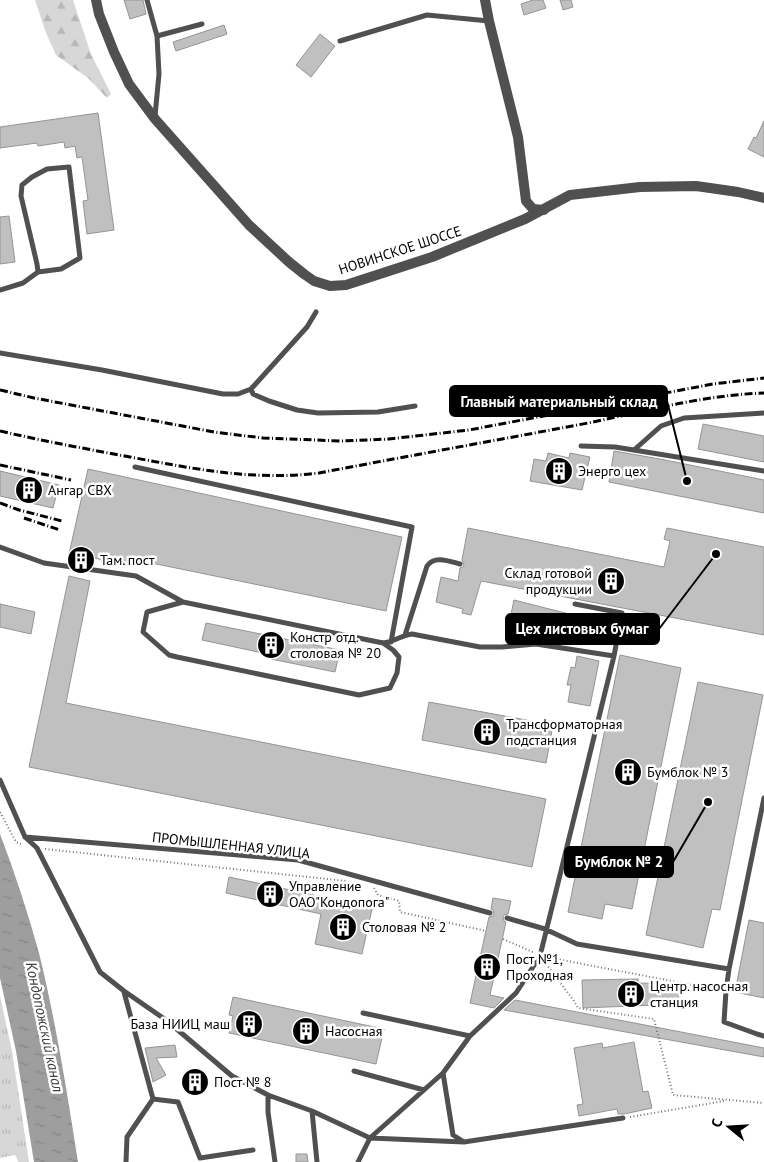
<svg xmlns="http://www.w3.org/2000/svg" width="764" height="1162" viewBox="0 0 764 1162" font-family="'PT Sans',sans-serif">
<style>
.grass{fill:url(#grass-tufts)}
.forest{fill:url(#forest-firs)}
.water{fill:url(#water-ripples)}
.building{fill:#c0c0c0;stroke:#949494}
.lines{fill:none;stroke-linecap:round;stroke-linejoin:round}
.path{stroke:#727272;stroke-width:2;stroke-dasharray:1 2.5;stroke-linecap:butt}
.service{stroke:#505050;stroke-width:5}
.minor{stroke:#505050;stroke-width:10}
.rail{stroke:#000;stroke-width:3;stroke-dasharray:8 2.5 1 2.5;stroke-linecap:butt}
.labels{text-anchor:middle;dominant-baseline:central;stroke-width:5;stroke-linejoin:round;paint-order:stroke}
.street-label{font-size:14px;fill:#000;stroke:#fff}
.poi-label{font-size:14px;fill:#000;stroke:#fff;text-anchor:start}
.water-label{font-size:15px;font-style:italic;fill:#3f3f3f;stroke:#fff}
.leader{fill:none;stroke:#000;stroke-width:2}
.callout-dot{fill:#000;stroke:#fff;stroke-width:2}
.callout{fill:#000;stroke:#000;stroke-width:2}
.callout-label{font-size:15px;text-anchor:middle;font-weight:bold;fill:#fff}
</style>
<defs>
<pattern id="grass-tufts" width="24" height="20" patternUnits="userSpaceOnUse" patternTransform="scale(1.25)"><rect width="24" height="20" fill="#d7d7d7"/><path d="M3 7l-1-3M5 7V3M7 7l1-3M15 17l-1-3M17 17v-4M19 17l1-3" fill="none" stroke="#b7b7b7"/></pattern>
<pattern id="forest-firs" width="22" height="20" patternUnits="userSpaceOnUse" patternTransform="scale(1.25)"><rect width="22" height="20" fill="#d7d7d7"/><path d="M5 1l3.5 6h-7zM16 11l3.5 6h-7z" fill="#b7b7b7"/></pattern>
<pattern id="water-ripples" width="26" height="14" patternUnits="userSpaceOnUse" patternTransform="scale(1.25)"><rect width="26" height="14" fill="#9e9e9e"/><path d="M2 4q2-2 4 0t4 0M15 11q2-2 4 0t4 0" fill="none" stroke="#868686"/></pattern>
</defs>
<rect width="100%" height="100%" fill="#fff"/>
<path class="grass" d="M0,996l12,55 17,111h-11l-2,-6 -2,-1 -14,3z"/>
<path class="forest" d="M35,0h38l18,54 20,40 -4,4 -19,-20 -32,-23 -10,-22z"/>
<path class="water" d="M0,834c15,39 28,79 39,119 17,69 28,139 39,209h-44l-18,-111 -16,-73z"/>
<path class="building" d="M124,0h19l3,14 -16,5z
M533,0h10l3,8 -22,7 -3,-11z
M560,0h11l2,7 -10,3z
M224,25l3,9 -51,17 -3,-9z
M320,34l15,12 -24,31 -15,-12z
M98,113l16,117 -27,4 -4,-33 5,-1 -6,-43 -5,1 -2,-12 -10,2 -1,-6 -26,4 -1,-3 -37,5v-21z
M764,121v36l-16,-8 6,-12 2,1z
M9,216l6,46 -15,2v-47z
M703,424l61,12v26l-66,-13z
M614,451l46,8 104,21v33l-155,-31z
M548,453l21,5 1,-5 20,4 -8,33 -52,-9 4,-22 12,2z
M88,469l314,68 -16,74 -259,-53 -1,7 -32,-7v8l-26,-4 1,-8z
M0,471l59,14 -6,23 -53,-12z
M468,528l196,39 6,-26 -6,-2 3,-11 97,19v88l-283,-54 -10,34 -9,-2 1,-4 -27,-7 5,-25 17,4 2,-13 3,-1 1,-2 -2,-5z
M69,576l21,5 -24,122 480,96 -14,68 -503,-100z
M514,600l59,15 -4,20 -6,-1 -2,4 -8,-2 1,-3 -6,-2 1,-2 -39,-10z
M0,604l35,8 -4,22 -31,-7z
M206,623l134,27 -5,22 -64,-13 1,-4 -70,-15z
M620,655l61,13 -49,241 -27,-5 -3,15 -34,-7z
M577,656l22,5 -9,45 -22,-4 3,-17h-4l4,-18 4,1z
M698,682l65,13 -43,215 -8,-1 -9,39 -57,-13z
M429,702l124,23 -7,38 -124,-23z
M229,877l85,18v2l58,12 -10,45 -47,-10 6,-30 -95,-21z
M493,898l18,3 -3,13 -4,1 -1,2 1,4 2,1 -16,73 14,3 -10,10 -24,-5 19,-86 4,-1 1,-2 -1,-4 -2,-1z
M749,920l15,3v75l-29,-6z
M638,979v4l40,1 1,20 -96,4 -1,-28z
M233,997l151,32 -8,35 -147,-31 4,-17 -4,-1z
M515,1000l249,48v9l-260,-47z
M634,1042l9,50 5,-1 4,17 -28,6h-6l-1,-5 -38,7 -2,-11 6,-1 -9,-56 28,-5 1,5z
M175,1045l2,12 -21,1 10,17 -13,7 -8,-34z
M192,1074l11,8 -6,9 -11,-8z
M296,1154h11l1,8h-12z"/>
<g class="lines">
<path class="path" d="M0,812l16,30 5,2
M45,849l301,32
M374,888l4,7 21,6 1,11 86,19
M503,939l32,14
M546,957l173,33
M544,961l30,40 4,7 76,11 19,76 91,8
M630,1117l94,-16"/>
<path class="service" d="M147,0l10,36
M340,41l87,-26 62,6
M155,116l4,-42 -2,-38 45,-12
M0,290l23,-7 15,-11 23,-3 19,-11 -11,-91 -22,2 -15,8 -10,8 -1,11 16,68 1,8
M316,312l-9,15 -56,62 2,5 16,7 28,9 21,3 60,-1 37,-6
M0,353l102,17 121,24h15l13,-5
M581,446l34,1 149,24
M634,450l27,-24 23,-8 80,-5
M135,467l277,60 -21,115
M0,547l44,16 92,13 47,26 200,41c11,-1 19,-8 29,-9l68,13h22l34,-3 78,12
M183,602l-36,10 -4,20 26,23 8,2 182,38 31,-7 7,-15 2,-16 -6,-7 -10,-7
M405,635l22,-69c7,-11 22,-5 33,-2
M0,780l25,57 12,11 63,124 24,19 42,29 66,56 36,19 44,16 58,27 94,4
M764,798l-35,171 -3,22 -2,31 33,12 7,2
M25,837l273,23 192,53
M507,918l38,11 32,15 152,25
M124,992l29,107 25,3 22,56 53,-8
M363,1013l107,23
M354,1071l70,19
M443,1073l10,62 11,7 159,-24
M268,1095v17l7,50
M312,1111l5,51
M126,1162l1,-25 26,-38
M358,1162l12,-24 73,-65 27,-37 46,-43 24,-37 74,-300 8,-43 -47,-9"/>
<path class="minor" d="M96,0l3,14 15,38 15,32 26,35 94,106 40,37 15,12 10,7 16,5 16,-1 86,-28 93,-38 45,-24 70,-8 56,-1 42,6 26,6
M485,0l4,21 29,116 8,64 7,8 11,1"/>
<path class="rail" d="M0,390l34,8 180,34 49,6 78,3 48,-2 80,-9 244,-46 51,-6
M0,431c43,10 87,18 130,26 65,12 123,24 189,16 89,-17 179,-33 269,-50 58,-12 116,-28 176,-30
M0,465l71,15
M0,503l19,7 43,11
M24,518l36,12"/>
</g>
<defs>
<g id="building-disc" transform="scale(1.4375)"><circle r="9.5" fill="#000" stroke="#fff"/><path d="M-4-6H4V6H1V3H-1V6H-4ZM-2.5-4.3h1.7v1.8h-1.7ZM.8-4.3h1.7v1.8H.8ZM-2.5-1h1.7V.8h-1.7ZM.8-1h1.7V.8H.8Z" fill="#fff"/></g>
</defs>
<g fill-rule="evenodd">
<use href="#building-disc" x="559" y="471"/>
<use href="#building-disc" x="29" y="490"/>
<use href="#building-disc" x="81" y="560"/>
<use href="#building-disc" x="611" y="581"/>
<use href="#building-disc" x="271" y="645"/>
<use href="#building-disc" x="487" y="732"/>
<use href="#building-disc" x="628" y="772"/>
<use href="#building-disc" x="270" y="894"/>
<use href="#building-disc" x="343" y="927"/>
<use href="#building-disc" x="487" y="967"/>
<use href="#building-disc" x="631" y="994"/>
<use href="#building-disc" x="249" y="1024"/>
<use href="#building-disc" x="306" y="1031"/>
<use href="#building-disc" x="195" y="1082"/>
</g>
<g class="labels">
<g class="street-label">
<text transform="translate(400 250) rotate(-18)">НОВИНСКОЕ ШОССЕ</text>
<text transform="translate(231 845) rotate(6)">ПРОМЫШЛЕННАЯ УЛИЦА</text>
</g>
<g class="poi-label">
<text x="578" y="471">Энерго цех</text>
<text x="48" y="490">Ангар СВХ</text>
<text x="100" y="560">Там. пост</text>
<text x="592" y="573" text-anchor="end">Склад готовой<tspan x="592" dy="16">продукции</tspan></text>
<text x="290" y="637">Констр отд.<tspan x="290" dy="16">столовая № 20</tspan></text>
<text x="506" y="724">Трансформаторная<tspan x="506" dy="16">подстанция</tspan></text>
<text x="647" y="772">Бумблок № 3</text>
<text x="289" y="886">Управление<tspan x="289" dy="16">ОАО"Кондопога"</tspan></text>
<text x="362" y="927">Столовая № 2</text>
<text x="506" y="959">Пост №1,<tspan x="506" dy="16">Проходная</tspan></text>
<text x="650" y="986">Центр. насосная<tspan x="650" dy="16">станция</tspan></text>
<text x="230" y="1024" text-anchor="end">База НИИЦ маш</text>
<text x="325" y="1031">Насосная</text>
<text x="214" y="1082">Пост № 8</text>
</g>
<g class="water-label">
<text transform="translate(45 1027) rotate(78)">Кондопожский канал</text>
</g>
</g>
<path class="leader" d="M687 481L667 401M716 554L659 629M708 802L673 862"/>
<g class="callout-dot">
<circle cx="687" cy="481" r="5"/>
<circle cx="716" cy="554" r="5"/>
<circle cx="708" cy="802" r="5"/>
</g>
<g class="callout">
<rect x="450" y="386" width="217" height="30" rx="5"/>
<rect x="506" y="614" width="153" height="30" rx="5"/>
<rect x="565" y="847" width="108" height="30" rx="5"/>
</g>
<g class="callout-label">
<text x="559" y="407">Главный материальный склад</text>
<text x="582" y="634">Цех листовых бумаг</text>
<text x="619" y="867">Бумблок № 2</text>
</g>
<g transform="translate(729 1127) rotate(288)" stroke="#ffffff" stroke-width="4" paint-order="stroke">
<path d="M0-4L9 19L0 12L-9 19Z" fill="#000000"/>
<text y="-8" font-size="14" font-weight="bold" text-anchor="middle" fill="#000000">С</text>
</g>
</svg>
